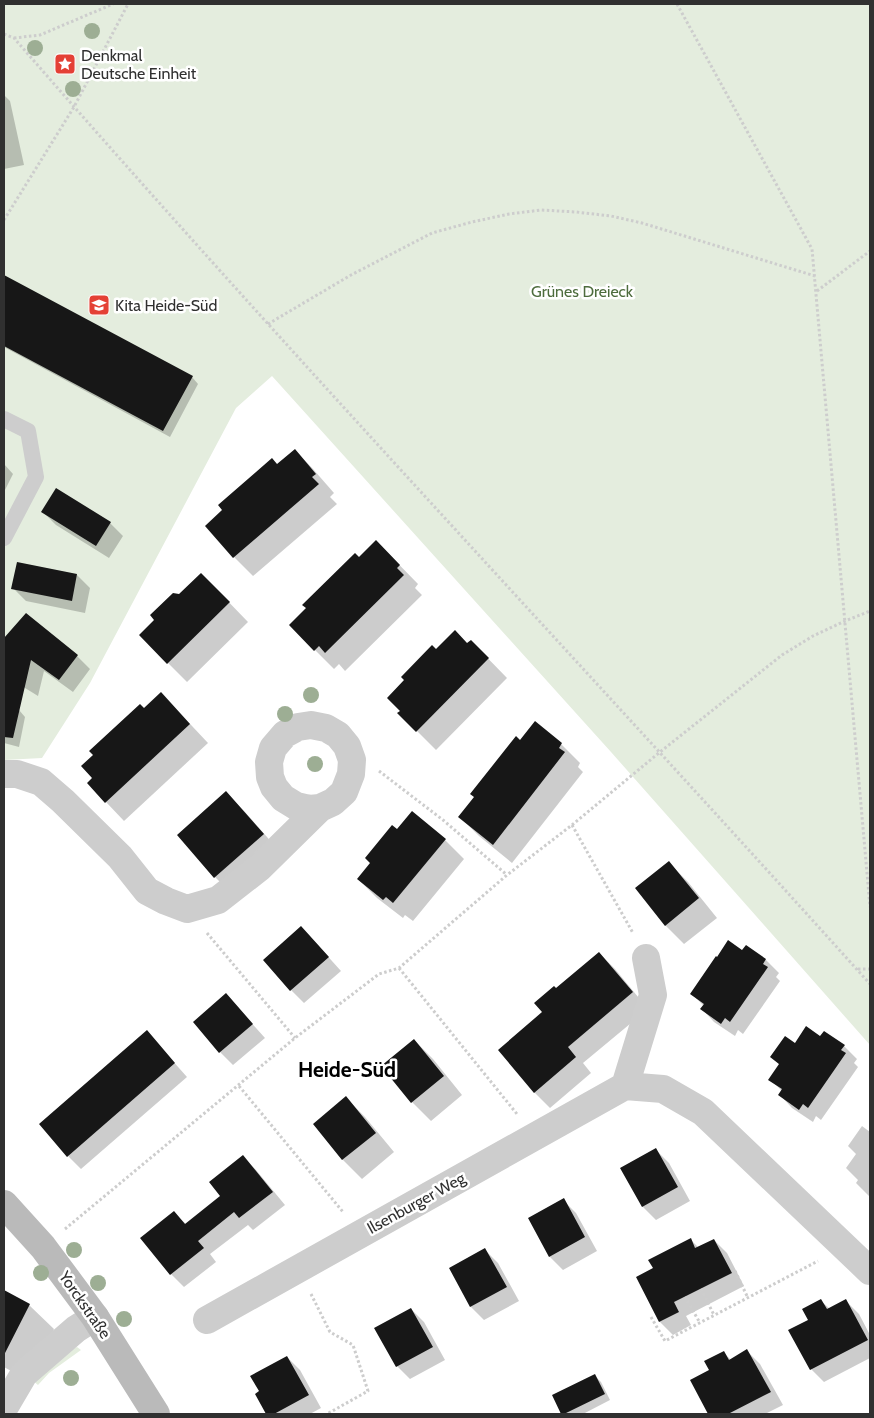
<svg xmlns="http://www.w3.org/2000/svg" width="874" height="1418" viewBox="0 0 874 1418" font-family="Cabin,sans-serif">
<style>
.green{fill:#e4edde}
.shadow{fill:#0003}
.building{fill:#171717}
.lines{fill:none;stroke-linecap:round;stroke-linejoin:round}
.path{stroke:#cdcdcd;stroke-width:3;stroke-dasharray:2.5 2.5;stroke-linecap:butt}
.lane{stroke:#cdcdcd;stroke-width:16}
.street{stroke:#cdcdcd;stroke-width:28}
.secondary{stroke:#bababa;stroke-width:28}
.tree{fill:#9dae94}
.labels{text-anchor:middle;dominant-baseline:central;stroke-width:5;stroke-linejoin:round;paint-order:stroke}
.poi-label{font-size:16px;fill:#303030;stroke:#fff;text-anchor:start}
.park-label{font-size:16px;fill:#4d6c3d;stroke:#fff}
.street-label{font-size:16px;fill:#303030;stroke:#fff}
.district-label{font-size:21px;font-weight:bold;fill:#000;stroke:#fff}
</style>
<rect width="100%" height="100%" fill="#fff"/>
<path class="green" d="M4,4h866v1041l-259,-293 -339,-376 -36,32 -146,275 -48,75 -38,2z
M77,1347l4,3 -32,23 -11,12 -6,-5 26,-24z"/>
<path class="shadow" d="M4,95l6,6 14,64 -20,4z
M8,279l184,98 6,7 -28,53 -166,-90v-60z
M295,450l18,19 21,24 -4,4 7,7 -84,72 -19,-19 -27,-31z
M4,464l9,10 -9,18z
M43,512l67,11 13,13 -14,22 -53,-33z
M376,541l42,43 -3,4 7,7 -77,76 -6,-7 -5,5 -44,-44z
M77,575l13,13 -5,25 -59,-12 -13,-13z
M220,593l28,29 -61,60 -47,-47z
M6,637l71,19 13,13 -17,23 -29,-21 -6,25 -34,-21v-34z
M471,641l36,37 -71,72 -37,-37 37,-62 31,-7z
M161,693l47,50 -84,78 -18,-19 38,-92z
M4,707l15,3 6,7 -6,30 -15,-4z
M535,723l26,21 19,19 -2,4 5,5 -71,91 -33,-27 -19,-19z
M226,793l19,19 37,42 -48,42 -19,-19z
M412,813l33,27 19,19 -51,62 -8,-6 -2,3 -26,-20 -19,-19z
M669,863l19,19 29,36 -33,26 -19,-19z
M314,941l27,30 -37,32 -13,-13z
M746,946l20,14 13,13 -3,4 4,4 -37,53 -5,-4 -3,6 -21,-14 -12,-13 2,-3 -12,-12 50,-42z
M599,953l16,16 33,40 -65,54 8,10 -41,35 -16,-16 10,-80 12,-23z
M226,995l39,43 -32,27 -13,-13 -26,-30z
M147,1032l40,45 -106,92 -13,-13z
M820,1037l24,9 13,13 -3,4 4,4 -37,53 -5,-4 -3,6 -21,-14 -12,-13 2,-4 -12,-12 10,-14 -8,-8 23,-13z
M414,1040l19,19 29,36 -31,26 -19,-19z
M346,1098l19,19 29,35 -32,27 -19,-19 -28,-36z
M862,1126l8,6v65l-14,-14 2,-3 -12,-12 10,-14 -8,-8z
M656,1150l13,13 21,38 -34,19 -13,-13 -21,-38z
M243,1157l13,13 29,35 -32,25 -5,-5 -38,29 6,8 -32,25 -13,-13 -29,-36 32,-25 12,11 36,-28z
M563,1200l13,13 21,38 -34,19 -13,-13 -21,-38z
M690,1239l9,9 15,-8 13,13 17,33 -58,30 5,9 -18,10 -13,-13 -23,-45 17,-8z
M485,1250l13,13 21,38 -35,19 -13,-13 -21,-38z
M4,1291l25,14 25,24 -27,51 -23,-13z
M821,1301l9,8 16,-8 13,13 11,21v23l-46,24 -13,-13 -21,-39 19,-10z
M411,1309l13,13 21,38 -35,19 -13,-13z
M747,1351l13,13 23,41 -18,9h-55l-18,-33 18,-11 13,-18 8,8z
M287,1357l13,13 21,38 -11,6h-37l-21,-37z
M595,1376l6,6 9,18 -27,14h-20l-10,-18z"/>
<path class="building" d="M4,275l189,101 -30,55 -159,-85z
M295,449l21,25 -4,3 7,7 -86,74 -28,-32 17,-16 -4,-5 54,-47 5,6z
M56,488l55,34 -15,24 -55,-34z
M376,540l24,25 -3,3 7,7 -79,78 -6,-7 -5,5 -25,-26 17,-17 -4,-3 53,-52 4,4z
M17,562l60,12 -5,27 -61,-12z
M201,573l29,29 -63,62 -28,-29 15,-15 -4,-5 23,-22 6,1z
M26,613l52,42 -19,25 -28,-20 -18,78 -9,-1v-99z
M455,630l12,13 4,-3 18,18 -73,74 -19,-19 3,-2 -13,-13 17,-18 -3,-3 31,-32 4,4z
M161,692l29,32 -85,79 -18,-20 5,-5 -11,-12 12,-11 -4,-4 51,-47 4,4z
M535,721l27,22 -3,5 6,4 -72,93 -35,-28 16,-20 -4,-3 46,-58 4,4z
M226,791l38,43 -50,44 -37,-43z
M412,811l34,28 -53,64 -7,-6 -3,3 -26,-21 13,-16 -5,-5 27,-33 5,4z
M669,861l30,37 -34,28 -30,-38z
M301,926l28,31 -39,34 -27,-31z
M728,940l14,10 4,-5 20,14 -3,5 5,3 -38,55 -5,-4 -4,6 -21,-15 4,-5 -14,-10 26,-38 1,1z
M599,952l34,40 -65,55 8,10 -42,36 -36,-43 44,-38 -8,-9 20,-17 2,2z
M226,993l27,31 -34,29 -26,-31z
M806,1026l14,10 4,-5 21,14 -4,5 5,3 -38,55 -5,-4 -4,6 -21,-15 4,-6 -14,-9 11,-16 -9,-7 15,-21 10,7z
M147,1030l28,33 -108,94 -28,-33z
M414,1039l30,37 -33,27 -30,-37z
M346,1096l30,37 -34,27 -29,-36z
M656,1148l22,39 -36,20 -22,-39z
M243,1155l30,37 -34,26 -5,-6 -36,29 6,7 -34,27 -30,-37 34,-27 11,13 35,-28 -11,-14z
M564,1198l21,39 -36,20 -21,-39z
M691,1238l4,10 19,-9 18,34 -58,29 5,10 -20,10 -23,-45 17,-9 -5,-8z
M485,1248l22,39 -37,20 -21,-39z
M4,1290l26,14 -26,51z
M821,1299l6,10 19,-10 22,41 -58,30 -22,-40 20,-10 -6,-11z
M411,1308l22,39 -37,20 -22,-39z
M747,1349l24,43 -43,22h-20l-18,-34 19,-10 -5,-9 20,-10 5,9z
M287,1356l22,39 -35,19h-8l-11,-20 4,-3 -9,-15z
M595,1374l10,20 -41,20h-3l-9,-19z"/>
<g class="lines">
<path class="path" d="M677,4l135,245 58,658
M4,34l10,4c279,321 572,630 856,946
M14,38l26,-3 73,-31
M4,220l70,-113 54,-103
M817,291l53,-40
M268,324l83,-49 81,-42 40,-11 37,-8 32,-4 35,2 35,4 31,7 173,53
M379,771l64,49 64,55
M572,825l61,108
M207,933l88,105
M399,968l118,146
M858,969h12
M239,1086l104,126
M65,1229l230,-191 84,-64 20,-6 108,-93 65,-50 88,-73 122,-97 31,-19 32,-15 25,-10
M735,1271l13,27
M701,1289l13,26
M311,1294l19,38 23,13 15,46 -41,23
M685,1297l15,26
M651,1317l14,24 153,-80"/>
<path class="lane" d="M4,419l24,12 8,46 -32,61"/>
<path class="street" d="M4,774h13l24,8 22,19 57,56 27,34 19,10 21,8 31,-9 41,-32 61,-60 13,-6 11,-10 7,-18 1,-14 -5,-14 -9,-11 -12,-7 -15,-3 -13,2 -13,7 -12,14 -4,14 1,15 4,10 9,11 13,8 13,3 11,-1
M625,1086l28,-91 -7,-37
M207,1320l418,-234 38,3 40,23 167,159
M4,1408l20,-34 52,-45 19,-12"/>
<path class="secondary" d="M4,1204l39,43 52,70 61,97"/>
</g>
<g class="tree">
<circle cx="92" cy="31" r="8"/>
<circle cx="35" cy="48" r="8"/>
<circle cx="73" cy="89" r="8"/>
<circle cx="311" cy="695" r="8"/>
<circle cx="285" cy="714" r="8"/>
<circle cx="315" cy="764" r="8"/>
<circle cx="74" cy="1250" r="8"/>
<circle cx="41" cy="1273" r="8"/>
<circle cx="98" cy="1283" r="8"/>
<circle cx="124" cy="1319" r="8"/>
<circle cx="71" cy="1378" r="8"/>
</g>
<defs>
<g id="sight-square" transform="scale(1.125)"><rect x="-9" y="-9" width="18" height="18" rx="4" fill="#e44035" stroke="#fff"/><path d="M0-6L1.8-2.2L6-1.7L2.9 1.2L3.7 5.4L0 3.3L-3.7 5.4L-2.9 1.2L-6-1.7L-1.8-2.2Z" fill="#fff"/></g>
<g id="school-square" transform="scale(1.125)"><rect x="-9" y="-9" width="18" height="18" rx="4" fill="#e44035" stroke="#fff"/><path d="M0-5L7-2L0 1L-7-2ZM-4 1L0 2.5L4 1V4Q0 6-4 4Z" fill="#fff"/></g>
</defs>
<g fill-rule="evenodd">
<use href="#sight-square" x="65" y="64"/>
<use href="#school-square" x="99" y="305"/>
</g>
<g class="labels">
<g class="poi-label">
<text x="81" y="55">Denkmal<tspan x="81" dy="18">Deutsche Einheit</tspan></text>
<text x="115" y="305">Kita Heide-Süd</text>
</g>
<g class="park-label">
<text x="582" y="291">Grünes Dreieck</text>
</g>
<g class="street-label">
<text transform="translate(416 1203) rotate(-29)">Ilsenburger Weg</text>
<text transform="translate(85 1305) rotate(55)">Yorckstraße</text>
</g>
<g class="district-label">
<text x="347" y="1069">Heide-Süd</text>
</g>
</g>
<rect width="874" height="1418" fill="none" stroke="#303030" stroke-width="10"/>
</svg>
